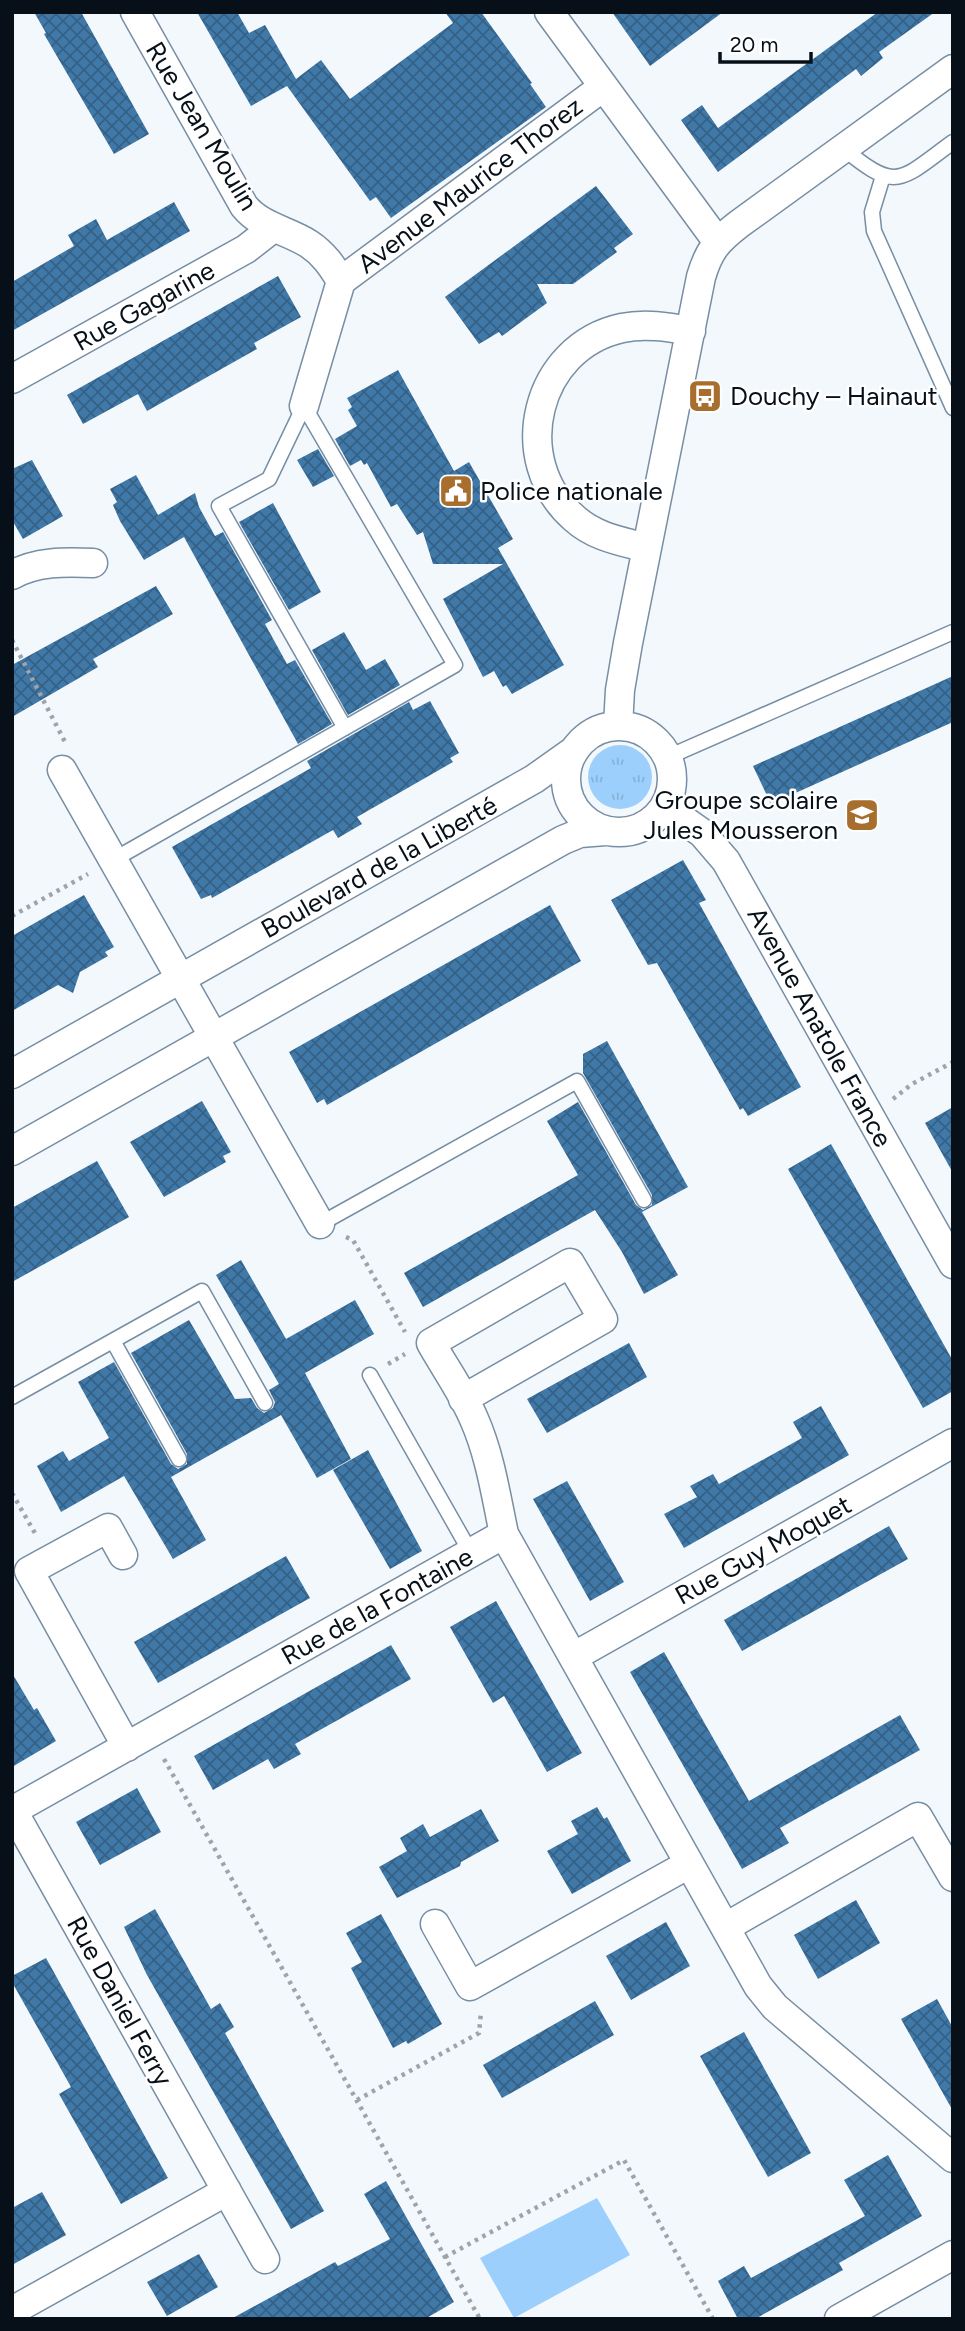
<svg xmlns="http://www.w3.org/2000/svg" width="965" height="2331" viewBox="0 0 965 2331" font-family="Figtree,sans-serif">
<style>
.grass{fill:url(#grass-tufts)}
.pitch{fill:#9dcffd}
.building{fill:url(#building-cross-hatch)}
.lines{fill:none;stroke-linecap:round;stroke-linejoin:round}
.service-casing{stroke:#778ea4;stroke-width:17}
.minor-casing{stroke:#778ea4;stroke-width:31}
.path{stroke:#9ea4aa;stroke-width:4.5;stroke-dasharray:3.5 5;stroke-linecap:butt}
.service{stroke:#fff;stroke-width:14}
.minor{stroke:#fff;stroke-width:28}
.labels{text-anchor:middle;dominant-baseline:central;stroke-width:5;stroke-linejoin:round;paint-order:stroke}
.street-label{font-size:26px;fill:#071018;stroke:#fff}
.poi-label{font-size:26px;fill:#071018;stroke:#fff;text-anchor:start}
</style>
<defs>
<pattern id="grass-tufts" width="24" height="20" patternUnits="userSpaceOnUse" patternTransform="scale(1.75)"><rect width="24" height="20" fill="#9dcffd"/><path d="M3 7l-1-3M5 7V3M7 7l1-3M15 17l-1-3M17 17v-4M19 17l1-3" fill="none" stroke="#86b1d8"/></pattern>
<pattern id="building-cross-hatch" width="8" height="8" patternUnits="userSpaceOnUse" patternTransform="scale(1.75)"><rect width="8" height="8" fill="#4078a7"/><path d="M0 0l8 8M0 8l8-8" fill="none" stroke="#346187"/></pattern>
</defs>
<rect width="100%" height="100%" fill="#f3f8fd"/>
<path class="grass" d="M588 777a32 32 0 1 1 64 0a32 32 0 1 1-64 0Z"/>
<path class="pitch" d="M597,2198l33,57 -116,63 -34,-60z"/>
<path class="building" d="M34,12h47l68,122 -35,20 -70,-120 2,-1z
M197,12h40l12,21 16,-8 31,54 25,-19 29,39 103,-76 -8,-11h36l51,71 -2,1 16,23 -155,111 -15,-21 -6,4 -83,-115 -36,20z
M612,12h111l-73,54z
M878,12h57l-56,40 4,6 -22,18 -5,-7 -138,103 -37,-52 21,-15 16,23z
M596,186l37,48 -19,14 3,4 -44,32h-36l10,19 -45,33 -3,-4 -20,12 -34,-47z
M174,202l16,29 -178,100v-49l62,-36 -6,-11 28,-16 11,21z
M278,276l23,41 -47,26 3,6 -110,62 -9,-17 -55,30 -16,-29z
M398,370l56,101 15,-9 44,77 -15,9 66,117 -52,29 -6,-9 -3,2 -9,-16 -11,6 -40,-78 60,-35h-70l-10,-32 -6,3 -20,-31 -6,3 -24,-44 -3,2 -3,-5 -11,6 -15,-27 22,-13 -9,-16 4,-3 -5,-9z
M318,449l16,27 -21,11 -16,-27z
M32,460l31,56 -40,23 -11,-19v-51z
M136,475l22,40 37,-22 4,14 16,29 8,-4 49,88 -7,4 22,40 8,-4 37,64 -34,20 -114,-207 -40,23 -24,-39 -7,-16 4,-3 -7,-13z
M273,503l48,89 -32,18 -50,-88z
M156,586l17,28 -80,45 5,8 -86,50v-52z
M344,632l22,38 19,-11 15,26 -52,30 -36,-65z
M953,676v46l-182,82 -18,-38z
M430,701l29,52 -9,5 3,4 -96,55 5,7 -24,14 -5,-8 -121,68 -1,-3 -10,4 -29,-52 139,-79 -4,-7 102,-59 4,8z
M683,860l23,40 -7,3 102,184 -53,29 -5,-8 -3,2 -83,-147 -9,2 -37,-65z
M84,895l30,52 -9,5 3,4 -28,16 -7,21 -15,-8 -46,26v-75z
M550,905l31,56 -254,144 -3,-6 -7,4 -28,-51z
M607,1041l81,146 -46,25 36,63 -34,19 -22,-42 -27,-42 -172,97 -19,-34 174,-98 -31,-54 31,-19 58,103 7,5 9,-5v-10l-69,-122v-19z
M202,1101l29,51 -8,4 3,6 -62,35 -34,-55z
M953,1107v66l-28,-50z
M831,1144l122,217v30l-30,17 -135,-239z
M97,1161l32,56 -117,65v-74z
M241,1260l45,79 69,-39 19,34 -69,39 46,86 -34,19 -36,-63 -110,62 35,63 -33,19 -49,-83 -63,36 -24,-46 26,-15 6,10 40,-23 -31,-56 36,-20 57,102 7,5 9,-5v-10l-56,-101 58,-33 46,79 16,-1 6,10 7,5 9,-5 2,-6 -6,-12 10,-6 -63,-109z
M629,1343l18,34 -100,56 -20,-34z
M821,1406l28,49 -165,93 -20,-34 33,-17 -7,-11 23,-12 6,10 83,-46 -9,-16z
M368,1450l54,101 -32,18 -57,-99z
M567,1481l57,101 -34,19 -57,-102z
M889,1526l19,33 -166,92 -18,-31z
M286,1556l24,42 -152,85 -24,-41z
M496,1601l86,152 -35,19 -43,-76 -11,7 -43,-76z
M391,1645l20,34 -116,65 6,10 -27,15 -6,-10 -55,31 -19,-34z
M664,1652l85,149 151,-86 20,35 -140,78 9,15 -47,26 -112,-197z
M12,1673l22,37 3,-2 19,33 -44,26z
M137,1788l24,44 -61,33 -24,-43z
M597,1807l7,12 3,-2 24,44 -59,33 -25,-43 31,-17 -7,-13z
M481,1809l18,32 -38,21 -1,4 -63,32 -18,-31 28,-16 -7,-13 23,-14 7,13z
M856,1900l24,43 -62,36 -24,-44z
M155,1909l56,100 9,-6 14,24 -9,6 99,178 -33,18 -144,-254 -23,-48z
M381,1914l61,110 -34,20 -2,-3 -13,7 -42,-80 11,-6 -16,-29z
M666,1922l24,44 -59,34 -25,-44z
M46,1958l122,220 -47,26 -62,-110 12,-7 -59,-105v-6z
M937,1999l16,29v83l-52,-92z
M595,2001l19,34 -112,63 -19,-33z
M744,2032l67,121 -43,24 -68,-121z
M888,2155l34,61 -83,47 4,7 -88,49h-17l-20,-38 26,-15 7,12 114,-62 -21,-36z
M386,2181l68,121 -29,17h-194l104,-57 3,4 52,-27 -26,-45z
M42,2192l24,43 -54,30v-57z
M199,2254l19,33 -51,29 -20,-34z"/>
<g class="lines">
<g class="service-casing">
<path id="service" d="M843,148c55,46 57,32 110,-6
M883,176l-11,36 2,19 79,177
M668,757l285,-125
M113,860l342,-195 -151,-259 -35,73 -50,27 126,222
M320,1224l257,-143 67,119
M113,1341l66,118
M370,1375l101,178
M12,1397l190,-106 63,112"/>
</g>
<g class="minor-casing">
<path id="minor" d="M135,12l109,194c17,21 43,24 65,38 15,10 23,22 32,37
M549,12l168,229
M12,379l234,-130 27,-21
M304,406l37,-125 262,-194
M647,548c-27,-7 -52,-11 -73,-30 -66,-58 -39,-171 48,-190 23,-5 46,-1 69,3
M12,575c25,-14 53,-13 81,-12
M566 779a53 53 0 1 1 106 0a53 53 0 1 1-106 0Z
M618,726l2,-36 8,-47 73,-366c8,-27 16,-36 38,-53l214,-155
M62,770l258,454
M665,807l37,26 24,28 227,403
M12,1074l522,-295 41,-29
M12,1151l551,-311 17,-7 25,-2
M504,1534l254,452 17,21 178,151
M123,1555l-15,-27 -79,43 98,176
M573,1657l380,-214
M12,1811l492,-277c-8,-38 -14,-79 -30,-115 -11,-26 -29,-51 -43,-76l139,-80 33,56 -140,80
M13,1811l252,448
M435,1924l35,62 219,-122
M726,1927l192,-110 35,60
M12,2311l215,-120
M839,2319l114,-64"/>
</g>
<path class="path" d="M12,640l53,102
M12,916l76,-42
M893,1099l19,-15 41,-22
M346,1237l7,3 52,92
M388,1364l17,-10
M12,1493l24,42
M164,1759l316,560
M357,2100l122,-67 2,-21
M445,2257l179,-97 89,159"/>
<use href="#service" class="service"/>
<use href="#minor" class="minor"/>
</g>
<defs>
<g id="bus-square" transform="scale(1.75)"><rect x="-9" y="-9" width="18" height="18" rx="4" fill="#a76e2d" stroke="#fff"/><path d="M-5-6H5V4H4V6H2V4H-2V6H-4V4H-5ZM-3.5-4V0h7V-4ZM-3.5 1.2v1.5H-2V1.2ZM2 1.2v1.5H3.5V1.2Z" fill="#fff"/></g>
<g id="civic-square" transform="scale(1.75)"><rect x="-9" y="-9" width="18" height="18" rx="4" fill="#a76e2d" stroke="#fff"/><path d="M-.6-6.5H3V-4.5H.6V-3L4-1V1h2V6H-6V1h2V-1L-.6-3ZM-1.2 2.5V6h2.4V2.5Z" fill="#fff"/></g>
<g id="school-square" transform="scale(1.75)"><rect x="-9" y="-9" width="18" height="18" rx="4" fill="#a76e2d" stroke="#fff"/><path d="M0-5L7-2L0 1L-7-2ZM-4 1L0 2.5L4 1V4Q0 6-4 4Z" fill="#fff"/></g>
</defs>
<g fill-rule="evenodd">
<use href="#bus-square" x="705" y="396"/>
<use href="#civic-square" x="456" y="491"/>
<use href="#school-square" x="862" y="815"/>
</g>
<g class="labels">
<g class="street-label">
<text transform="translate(202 126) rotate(59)">Rue Jean Moulin</text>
<text transform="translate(470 185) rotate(-37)">Avenue Maurice Thorez</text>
<text transform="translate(144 306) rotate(-29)">Rue Gagarine</text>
<text transform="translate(379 867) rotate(-29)">Boulevard de la Liberté</text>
<text transform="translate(820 1027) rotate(61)">Avenue Anatole France</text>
<text transform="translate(763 1550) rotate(-29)">Rue Guy Moquet</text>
<text transform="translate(377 1606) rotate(-29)">Rue de la Fontaine</text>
<text transform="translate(120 2001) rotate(61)">Rue Daniel Ferry</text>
</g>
<g class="poi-label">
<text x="730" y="396">Douchy – Hainaut</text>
<text x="480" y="491">Police nationale</text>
<text x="838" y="800" text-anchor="end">Groupe scolaire<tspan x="838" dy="30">Jules Mousseron</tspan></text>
</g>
</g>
<rect width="965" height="2331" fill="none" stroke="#071018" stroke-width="28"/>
<path d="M720 52v10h91v-10" fill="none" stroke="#071018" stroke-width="3.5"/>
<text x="730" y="52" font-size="21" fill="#071018" stroke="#ffffff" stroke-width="5" paint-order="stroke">20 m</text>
</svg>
